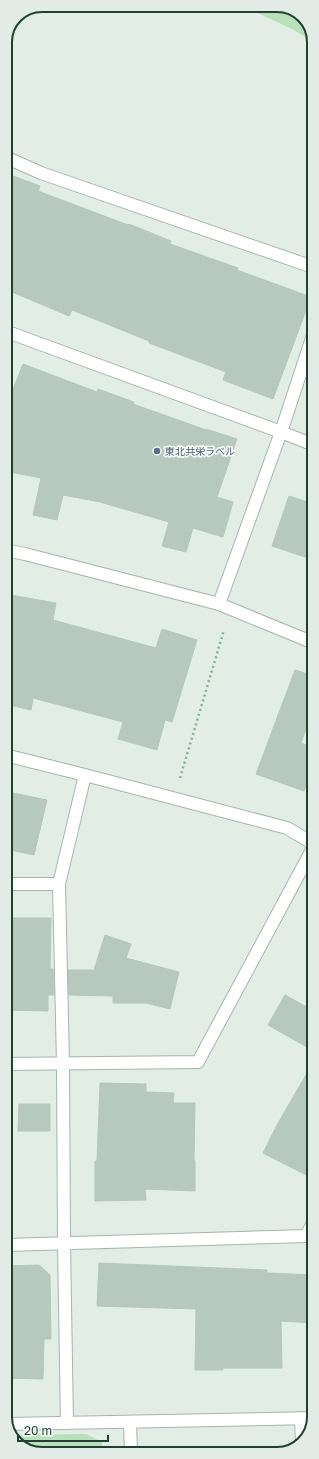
<svg xmlns="http://www.w3.org/2000/svg" width="319" height="1459" viewBox="0 0 319 1459" font-family="'Golos Text','Noto Sans JP',sans-serif">
<style>
.green{fill:#b9e0bb}
.building{fill:#b7c9be;stroke:#b4c8bb}
.lines{fill:none;stroke-linecap:round;stroke-linejoin:round}
.minor-casing{stroke:#a4b6ac;stroke-width:14}
.tertiary-casing{stroke:#a4b6ac;stroke-width:14}
.path{stroke:#80b497;stroke-width:2.5;stroke-dasharray:2 3;stroke-linecap:butt}
.minor{stroke:#fff;stroke-width:12}
.tertiary{stroke:#fff;stroke-width:12}
.service-dot{fill:#5c6f8a;stroke:#f3faf5;stroke-width:1.5}
.labels{text-anchor:middle;dominant-baseline:central;stroke-width:3.5;stroke-linejoin:round;paint-order:stroke}
.service-label{font-size:10px;fill:#4e5e75;stroke:#f3faf5;text-anchor:start}
.rim{fill:none;stroke:#204030;stroke-width:2}
</style>
<rect width="100%" height="100%" fill="#e2ede6"/>
<path class="green" d="M241,5h41l20,9 11,21v7l-19,-12z
M86,1434l16,8v12h-65l-21,-11 -5,-8z"/>
<path class="building" d="M5,173l35,13 -2,5 90,34 1,-1 42,17 -1,3 68,24 -1,2 74,27 -38,102 -50,-19 3,-8 -77,-29v-2l-77,-31 -3,6 -64,-27z
M23,364l74,28 1,-3 36,13 -1,2 73,26v-1l31,10 -20,58 16,5 -10,35 -30,-9 -7,24 -24,-6 7,-24 -69,-20 -37,-7 -6,25 -24,-5 8,-37 -36,-7v-61z
M289,496l25,8v56l-42,-14z
M5,594l51,9 -3,17 103,28 6,-19 35,11 -25,82 -7,-2 -8,30 -39,-11 5,-17 -90,-24 -2,12 -26,-6z
M295,670l19,6v30l-13,37 13,5v17l-10,26 -48,-17z
M13,793l34,7 -13,55 -29,-6v-19z
M5,918h46l-1,51h3l1,26h-6v16l-43,-1z
M105,935l26,9 -5,14 53,14 -9,37 -24,-6h-33v-7l-44,-1 -1,-25h26z
M285,995l29,16v40l-46,-26z
M314,1061v118l-51,-26 14,-28z
M100,1083l46,1v8l28,1 -1,10h22l-1,58h1v30l-50,-2 1,11 -51,1v-40h2z
M19,1104h31v27h-32z
M99,1263l168,7v3l47,2v48l-33,-2 1,47h-59v2h-28l1,-61 -99,-3z
M39,1265l11,10 1,64h-7l-1,40 -37,-1v-112z"/>
<g class="lines">
<g class="minor-casing">
<path id="minor" d="M5,157l36,16 272,94
M5,331l276,101 33,13
M219,604l62,-172 32,-97
M5,755l80,20 202,53 27,16
M5,884h54
M5,1064l193,-2 116,-216
M6,1245l300,-9 8,-15
M301,1418l1,25
M130,1422l1,32
M67,1423l-3,-179 -1,-180 -4,-180 26,-109"/>
</g>
<g class="tertiary-casing">
<path id="tertiary" d="M5,550l20,4 194,50 95,39
M6,1424l308,-6"/>
</g>
<path class="path" d="M180,778l44,-148"/>
<use href="#minor" class="minor"/>
<use href="#tertiary" class="tertiary"/>
</g>
<circle class="service-dot" cx="157" cy="451" r="4"/>
<g class="labels">
<g class="service-label">
<text x="165" y="451">東北共栄ラベル</text>
</g>
</g>
<path d="M0 0H319V1459H0ZM42 12H277A30 30 0 0 1 307 42V1417A30 30 0 0 1 277 1447H42A30 30 0 0 1 12 1417V42A30 30 0 0 1 42 12Z" fill="#e2ebe5" fill-rule="evenodd"/>
<path class="rim" d="M42 12H277A30 30 0 0 1 307 42V1417A30 30 0 0 1 277 1447H42A30 30 0 0 1 12 1417V42A30 30 0 0 1 42 12Z"/>
<path d="M18 1435v6h90v-6" fill="none" stroke="#204030" stroke-width="2"/>
<text x="24" y="1435" font-size="12" fill="#204030" stroke="#f3faf5" stroke-width="3" paint-order="stroke">20 m</text>
</svg>
